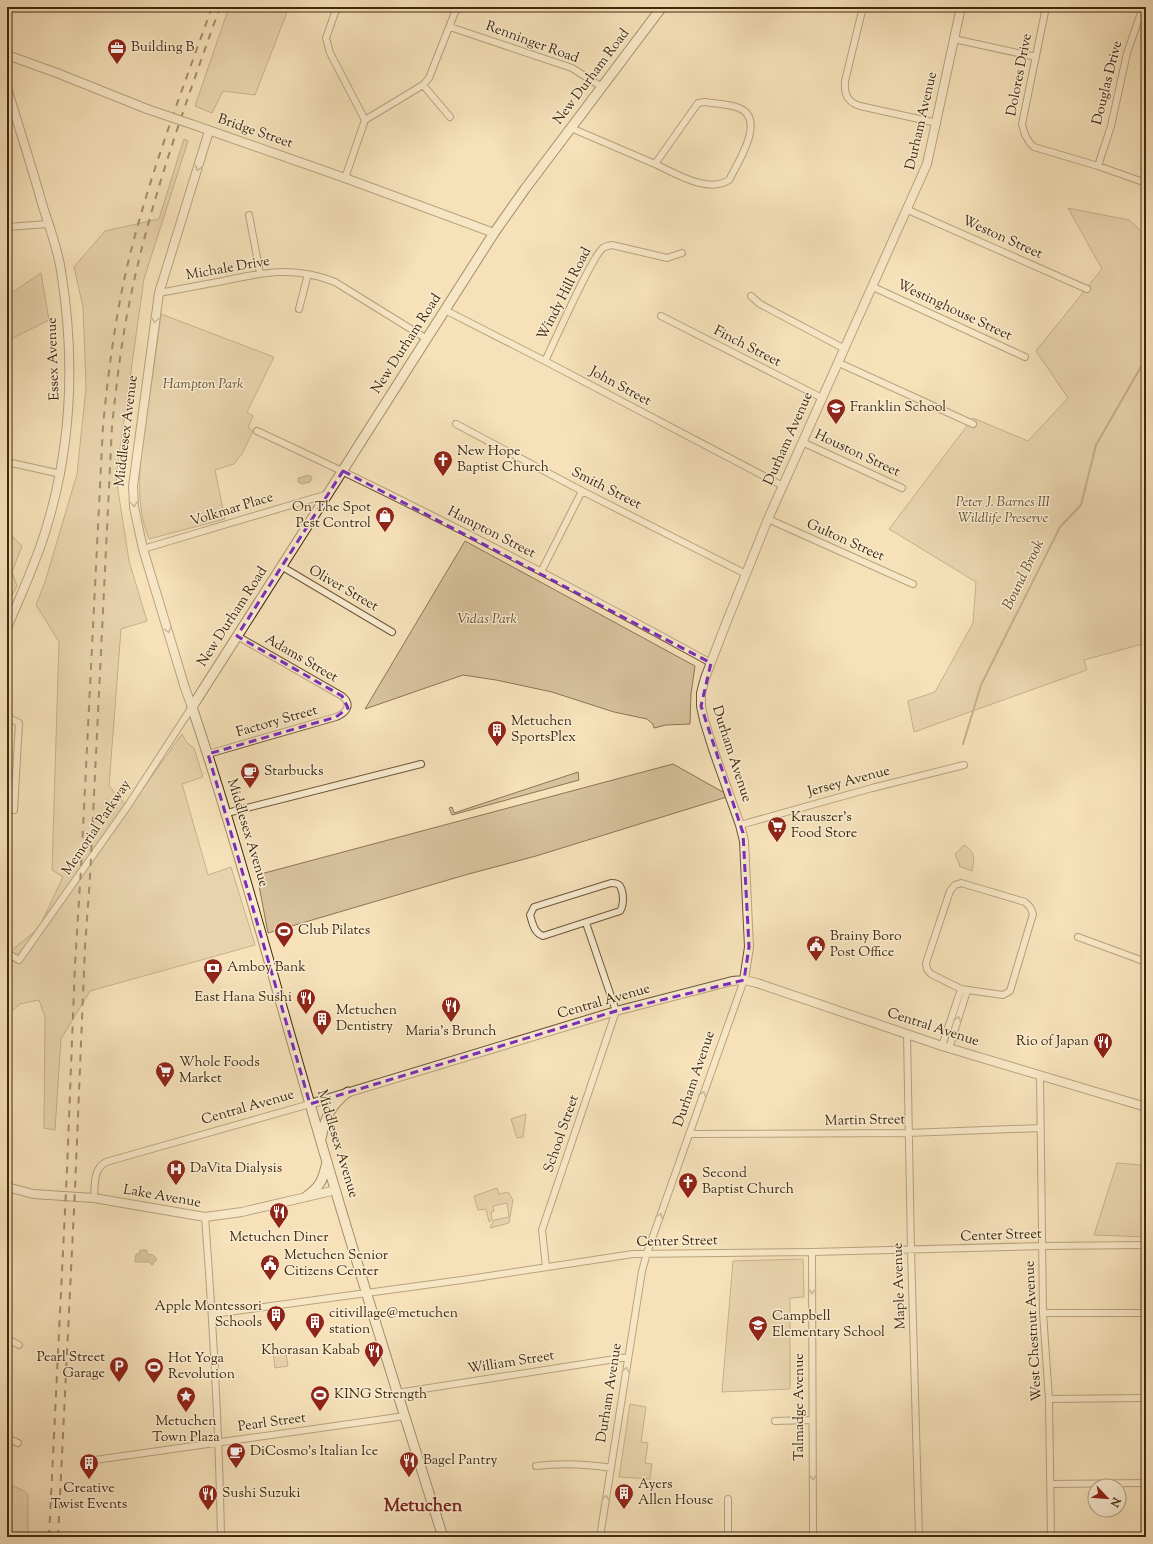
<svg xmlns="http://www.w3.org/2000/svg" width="1153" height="1544" viewBox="0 0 1153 1544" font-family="'Sorts Mill Goudy',serif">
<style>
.green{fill:#d7c29c;stroke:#8c7554}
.water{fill:#b8a27f;stroke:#887151}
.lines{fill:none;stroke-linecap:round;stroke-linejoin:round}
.stream{stroke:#887151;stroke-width:2}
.minor-casing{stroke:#6e5638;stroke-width:8}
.tertiary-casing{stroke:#6e5638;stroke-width:10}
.secondary-casing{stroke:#40280d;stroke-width:11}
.minor{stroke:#f9ecd2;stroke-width:6}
.tertiary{stroke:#f9ecd2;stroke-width:8}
.secondary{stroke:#f9ecd2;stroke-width:9}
.rail{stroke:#40280d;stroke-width:2;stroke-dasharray:7 7;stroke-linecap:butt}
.tertiary-bridge-casing{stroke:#6e5638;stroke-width:10;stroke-linecap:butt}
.tertiary-bridge{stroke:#f9ecd2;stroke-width:8}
.oneway{stroke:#9c8a70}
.marked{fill:none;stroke:#7b2cbf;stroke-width:3;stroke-dasharray:8 5;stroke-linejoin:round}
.labels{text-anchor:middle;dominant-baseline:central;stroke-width:3;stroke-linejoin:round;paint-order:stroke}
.street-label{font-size:14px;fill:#40280d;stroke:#f9ecd2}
.poi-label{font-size:14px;fill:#40280d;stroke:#f9ecd2;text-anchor:start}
.park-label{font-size:14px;font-style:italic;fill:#664e31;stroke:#f9ecd2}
.water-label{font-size:15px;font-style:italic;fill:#644d2f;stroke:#f9ecd2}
.district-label{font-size:18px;font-weight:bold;fill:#7a1f14;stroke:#f9ecd2}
</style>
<rect width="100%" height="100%" fill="#f6e1b9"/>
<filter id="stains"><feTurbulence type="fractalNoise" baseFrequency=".005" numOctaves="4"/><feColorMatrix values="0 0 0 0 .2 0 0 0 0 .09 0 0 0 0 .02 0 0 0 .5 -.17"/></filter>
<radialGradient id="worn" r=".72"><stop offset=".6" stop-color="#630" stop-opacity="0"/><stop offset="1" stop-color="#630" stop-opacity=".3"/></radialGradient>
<path class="green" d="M229,7h60l-34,88 -32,-4 -11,22 -17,-7z
M184,139l4,2 -44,138 -28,198 13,84 18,60 -26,8 -12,157 20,22 53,-74 5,9 7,5 9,29 -21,7 26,91 23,-8 24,78 -165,46 -29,48 -6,91 -11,-2 1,-111 -6,-17 -19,4 -13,11v-61l32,-26 24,-51 -11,-7 7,-228 -23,-37 9,-23 32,-108 9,-87 -3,-80 -9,-40 31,-36 54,-12z
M1068,208l61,12 17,15v408l-62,17 3,10 -173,62 -6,-31 27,-9 38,-69 3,-41 -87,-53 84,-111 55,23 40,-43 -32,-47 66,-82z
M41,273l8,47 -42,21v-45z
M161,314l113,43 -27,55 6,4 -5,11 5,4 -11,23 -8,10 -19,6 10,49 -76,20c-17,-42 -7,-90 -1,-134 5,-30 9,-61 13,-91z
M7,531l15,15 -10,26 5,14 -10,19z
M465,541l230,125 -4,28 -1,30 -24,1 -12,3 -1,-4 -6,-5 -33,-7 -62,-20 -56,-12 -33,-5 -98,34z
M673,764l57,32 -194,60 -71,19 -197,58 -11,-58z
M578,772l1,8 -127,35 -3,-7 3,-1 2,6z
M964,845c11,7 11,13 8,26l-13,-5 1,-1 -3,-6 -2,-5z
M526,1114l-3,23 -6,1 -6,-19z
M1117,1163l23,2 6,12v60l-52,-2z
M497,1188l2,6 9,-2 5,8 -4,23 -19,5 4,-8 15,-3 -2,-14 -14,3 1,5 -3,1 1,8 -3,2 -3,-13 -8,1 -4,-14z
M803,1259l1,38 -14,1v91l-68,3 11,-131z
M285,1347l3,19 -13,2 -2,-19z
M630,1404l16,3 -5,35 7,1 -3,20 7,1 -2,15 -31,-2z
M7,1483l17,8 4,4v42h-21z"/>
<path class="water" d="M308,475l3,1 1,3 -2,3 -8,2 -4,-2v-4z
M140,1250h7v4l6,1 4,4 -5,6 -3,-3h-14l1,-8h3z"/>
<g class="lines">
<path class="stream" d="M963,744l18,-59 79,-158 21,-22 15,-60 50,-87"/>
<g class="minor-casing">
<path id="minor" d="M337,7l-11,31 4,15 35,67
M863,7l-18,74c-1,13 2,21 15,25l77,17
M1046,7l-24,117 3,11 5,8 4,4 64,19 48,17
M450,27l122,41 30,19
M954,39l82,18
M423,85l27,32
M705,102c11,2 24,2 34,6 28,11 -2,56 -10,72 -21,14 -54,-7 -74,-16l43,-61z
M571,128l84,36
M1098,166l13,-40 16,-73 16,-46
M345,178l20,-58 58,-35 6,-7 28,-71
M908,210l179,79
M249,215l11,58
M7,227l41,-3
M873,287l152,70
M159,293c21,-4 43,-8 64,-12 41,-9 72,-15 112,1l92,57
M751,296l9,8 85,45
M299,309l9,-35
M445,310l100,51 238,125
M661,316l161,82
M545,361c8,-16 48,-107 58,-113 2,-2 6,-2 9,-3l55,13 15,-5
M839,363l134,61
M456,424l126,67 164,83
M257,431c154,71 305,150 454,232
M802,442l100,46
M7,462l54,12
M768,519l145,65
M143,549l185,-55
M281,566l111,66
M541,572l41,-81
M7,717l12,6 -5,87
M208,754l128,-37c10,-4 17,-12 6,-21l-105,-60
M227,813l194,-49
M740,825l132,-37 92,-23
M611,883c3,0 7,0 9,3 4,7 4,19 0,25l-77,25c-9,-3 -10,-12 -13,-21l4,-8z
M961,883l64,19 5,5 3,7 -23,77 -7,4 -42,-6 -30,-15 -4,-5 -1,-6 24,-72 5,-6z
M1078,937l68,25
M7,953l12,7 108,-153 65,-100
M907,1034l4,216 8,287
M942,1046l19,-57
M949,1048l18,-57
M1040,1075l3,238 6,86 2,138
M689,1134l219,-1 133,-5
M94,1198c1,-13 -1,-29 12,-36l204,-58
M205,1217c8,107 14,213 16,320
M812,1252l1,285
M546,1267l-4,-37 74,-219 -30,-88
M1043,1313h103
M213,1314l256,-35 164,-25 179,-2 230,-6 104,-1
M7,1339l12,6
M397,1393l231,-36
M1049,1399l97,-1
M775,1421l37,-1
M7,1438l11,5
M95,1460l310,-44
M536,1466c26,-3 50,-2 75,2
M1051,1484l95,-1
M600,1537l42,-266 5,-18 97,-273
M728,1537v-38"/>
</g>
<g class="tertiary-casing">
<path id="tertiary" d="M7,55l50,18 90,36
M7,88c12,40 25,79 36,119 7,21 15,43 18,64 14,86 11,172 -14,255 -10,35 -26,68 -40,102
M194,125l151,53 149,55
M192,707l-7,-19 -42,-139 -9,-42 -1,-21 26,-193 50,-162
M744,980l5,-33 -5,-106 -4,-16 -27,-76 -9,-29 -3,-14v-13l4,-15 20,-52 43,-107 159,-355 34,-157
M310,1104l306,-93 116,-30 12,-1 13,3 185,63 204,61
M7,1187l26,7 61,4 111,19 37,-5 94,-22"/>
</g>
<g class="secondary-casing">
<path id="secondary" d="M321,1138c5,-22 9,-32 27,-46
M307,1196c14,-10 16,-17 20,-34
M443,1537c-46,-144 -91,-288 -133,-433 -39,-133 -74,-266 -118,-397l302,-474 31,-44 137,-182"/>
</g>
<use href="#minor" class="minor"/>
<use href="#tertiary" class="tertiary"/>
<use href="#secondary" class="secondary"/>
<path class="rail" d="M49,1537l18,-367 8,-206 6,-96 22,-442c6,-62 14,-123 30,-183 21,-80 51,-158 79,-236
M58,1537l17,-348 10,-242 5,-70 22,-451c4,-37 8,-74 15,-111 20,-106 57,-207 93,-308"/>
<g class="tertiary-bridge-casing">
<path id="tertiary-bridge" d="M147,109l47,16"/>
</g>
<use href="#tertiary-bridge" class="tertiary-bridge"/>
</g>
<defs><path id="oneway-chevron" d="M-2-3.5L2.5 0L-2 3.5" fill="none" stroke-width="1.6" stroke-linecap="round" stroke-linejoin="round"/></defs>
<g class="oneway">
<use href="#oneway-chevron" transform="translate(198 168) rotate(107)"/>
<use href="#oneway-chevron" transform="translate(155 320) rotate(98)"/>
<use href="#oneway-chevron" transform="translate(134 504) rotate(83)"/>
<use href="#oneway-chevron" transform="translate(168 630) rotate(73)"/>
<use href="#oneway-chevron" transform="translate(958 1019) rotate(-73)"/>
<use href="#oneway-chevron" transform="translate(703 1094) rotate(-71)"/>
<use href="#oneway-chevron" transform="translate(660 1216) rotate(-70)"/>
<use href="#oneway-chevron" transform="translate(812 1291) rotate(90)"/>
<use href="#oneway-chevron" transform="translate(626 1370) rotate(-81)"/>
<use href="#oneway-chevron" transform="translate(813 1477) rotate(90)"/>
<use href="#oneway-chevron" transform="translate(606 1498) rotate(-81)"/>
</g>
<path d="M0 0H1153V1544H0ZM343,471l368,192 -10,43 42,127 6,114 -5,33 -128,31 -306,93 -102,-350 128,-37 12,-9 -6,-12 -105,-60z" fill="#f6e1b9" fill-opacity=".55" fill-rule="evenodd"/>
<path class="marked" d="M343,471l368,192 -10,43 42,127 6,114 -5,33 -128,31 -306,93 -102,-350 128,-37 12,-9 -6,-12 -105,-60z"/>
<defs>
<g id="office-pin" transform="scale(1)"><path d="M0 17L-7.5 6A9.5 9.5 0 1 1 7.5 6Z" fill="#8f2418" stroke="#f9ecd2"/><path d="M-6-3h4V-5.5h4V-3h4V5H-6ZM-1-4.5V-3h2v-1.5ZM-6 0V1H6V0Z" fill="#fff"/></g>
<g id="school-pin" transform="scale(1)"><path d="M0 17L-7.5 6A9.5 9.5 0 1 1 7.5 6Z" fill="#8f2418" stroke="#f9ecd2"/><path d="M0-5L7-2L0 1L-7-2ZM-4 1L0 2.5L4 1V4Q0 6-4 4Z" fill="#fff"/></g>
<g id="church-pin" transform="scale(1)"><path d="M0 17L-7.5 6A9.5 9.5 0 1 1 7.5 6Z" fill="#8f2418" stroke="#f9ecd2"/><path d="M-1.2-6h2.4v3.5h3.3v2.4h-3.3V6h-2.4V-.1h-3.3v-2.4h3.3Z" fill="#fff"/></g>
<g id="shop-pin" transform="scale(1)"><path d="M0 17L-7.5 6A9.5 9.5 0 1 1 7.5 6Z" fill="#8f2418" stroke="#f9ecd2"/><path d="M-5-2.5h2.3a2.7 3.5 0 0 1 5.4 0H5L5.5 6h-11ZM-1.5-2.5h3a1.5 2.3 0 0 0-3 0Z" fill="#fff"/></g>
<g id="building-pin" transform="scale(1)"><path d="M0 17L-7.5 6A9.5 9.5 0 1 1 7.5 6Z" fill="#8f2418" stroke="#f9ecd2"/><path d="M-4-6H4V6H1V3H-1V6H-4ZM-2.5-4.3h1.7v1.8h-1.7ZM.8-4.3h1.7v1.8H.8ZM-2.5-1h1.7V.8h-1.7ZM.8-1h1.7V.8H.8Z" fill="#fff"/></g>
<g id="cafe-pin" transform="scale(1)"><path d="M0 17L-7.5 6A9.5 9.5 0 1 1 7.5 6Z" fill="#8f2418" stroke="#f9ecd2"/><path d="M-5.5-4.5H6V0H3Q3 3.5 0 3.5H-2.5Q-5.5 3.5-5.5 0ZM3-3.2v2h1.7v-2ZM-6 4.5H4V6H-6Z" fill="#fff"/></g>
<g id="supermarket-pin" transform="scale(1)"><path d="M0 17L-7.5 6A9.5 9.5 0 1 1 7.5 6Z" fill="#8f2418" stroke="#f9ecd2"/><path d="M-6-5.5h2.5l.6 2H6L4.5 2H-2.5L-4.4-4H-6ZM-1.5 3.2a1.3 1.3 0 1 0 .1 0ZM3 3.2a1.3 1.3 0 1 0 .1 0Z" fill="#fff"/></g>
<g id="stadium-pin" transform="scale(1)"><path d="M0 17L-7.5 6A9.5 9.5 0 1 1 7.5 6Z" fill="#8f2418" stroke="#f9ecd2"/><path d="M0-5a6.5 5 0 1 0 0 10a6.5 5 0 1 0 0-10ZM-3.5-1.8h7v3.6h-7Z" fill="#fff"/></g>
<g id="civic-pin" transform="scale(1)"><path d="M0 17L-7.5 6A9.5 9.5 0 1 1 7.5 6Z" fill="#8f2418" stroke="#f9ecd2"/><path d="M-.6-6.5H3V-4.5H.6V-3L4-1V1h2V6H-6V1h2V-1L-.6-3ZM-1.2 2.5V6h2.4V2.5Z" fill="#fff"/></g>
<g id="bank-pin" transform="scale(1)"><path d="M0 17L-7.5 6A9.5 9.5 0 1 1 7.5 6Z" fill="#8f2418" stroke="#f9ecd2"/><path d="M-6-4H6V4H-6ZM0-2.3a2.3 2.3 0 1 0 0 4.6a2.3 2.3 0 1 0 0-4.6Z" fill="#fff"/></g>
<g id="restaurant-pin" transform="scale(1)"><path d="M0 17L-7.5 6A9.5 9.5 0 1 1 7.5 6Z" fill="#8f2418" stroke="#f9ecd2"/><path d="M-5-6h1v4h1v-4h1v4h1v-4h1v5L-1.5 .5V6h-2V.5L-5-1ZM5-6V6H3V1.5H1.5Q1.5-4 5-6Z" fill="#fff"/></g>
<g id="hospital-pin" transform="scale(1)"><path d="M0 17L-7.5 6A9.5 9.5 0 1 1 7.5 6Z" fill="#8f2418" stroke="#f9ecd2"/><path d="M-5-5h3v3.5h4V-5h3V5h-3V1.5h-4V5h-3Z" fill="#fff"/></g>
<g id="parking-pin" transform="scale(1)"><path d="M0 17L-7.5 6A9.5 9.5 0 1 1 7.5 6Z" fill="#8f2418" stroke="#f9ecd2"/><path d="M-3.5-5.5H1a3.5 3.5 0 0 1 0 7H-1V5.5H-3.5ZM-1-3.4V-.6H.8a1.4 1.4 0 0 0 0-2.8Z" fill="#fff"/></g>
<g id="sight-pin" transform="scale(1)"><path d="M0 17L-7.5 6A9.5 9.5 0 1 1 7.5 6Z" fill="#8f2418" stroke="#f9ecd2"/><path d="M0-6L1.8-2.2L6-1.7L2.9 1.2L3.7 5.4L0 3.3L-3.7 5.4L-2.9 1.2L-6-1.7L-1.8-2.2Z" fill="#fff"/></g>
</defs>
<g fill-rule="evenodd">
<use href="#office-pin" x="117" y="48"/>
<use href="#school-pin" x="836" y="408"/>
<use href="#church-pin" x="443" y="460"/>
<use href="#shop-pin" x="385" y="516"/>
<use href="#building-pin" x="497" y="730"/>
<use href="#cafe-pin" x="250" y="772"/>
<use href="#supermarket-pin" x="777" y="826"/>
<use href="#stadium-pin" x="284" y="931"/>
<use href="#civic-pin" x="816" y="945"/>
<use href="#bank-pin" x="213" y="968"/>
<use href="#restaurant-pin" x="306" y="998"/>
<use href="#restaurant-pin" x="451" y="1006"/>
<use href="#building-pin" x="322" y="1019"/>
<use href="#restaurant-pin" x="1103" y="1042"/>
<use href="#supermarket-pin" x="165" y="1071"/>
<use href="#hospital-pin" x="176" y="1169"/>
<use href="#church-pin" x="688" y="1182"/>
<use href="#restaurant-pin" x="279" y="1212"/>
<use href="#civic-pin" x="270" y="1264"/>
<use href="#building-pin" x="276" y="1315"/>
<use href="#building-pin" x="315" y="1322"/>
<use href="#school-pin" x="758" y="1325"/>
<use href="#restaurant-pin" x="374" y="1351"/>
<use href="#parking-pin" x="119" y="1366"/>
<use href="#stadium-pin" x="154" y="1367"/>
<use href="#stadium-pin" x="320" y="1395"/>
<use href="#sight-pin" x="186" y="1396"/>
<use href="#cafe-pin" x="236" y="1452"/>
<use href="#restaurant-pin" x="409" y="1461"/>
<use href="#building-pin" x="89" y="1463"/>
<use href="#building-pin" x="624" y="1493"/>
<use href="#restaurant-pin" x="208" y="1494"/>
</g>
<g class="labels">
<g class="street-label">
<text transform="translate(532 43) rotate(20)">Renninger Road</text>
<text transform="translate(1020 75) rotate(-79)">Dolores Drive</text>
<text transform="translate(592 77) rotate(-53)">New Durham Road</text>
<text transform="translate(1108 83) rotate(-76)">Douglas Drive</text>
<text transform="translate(922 121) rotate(-77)">Durham Avenue</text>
<text transform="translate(255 132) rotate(19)">Bridge Street</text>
<text transform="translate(1002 238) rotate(24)">Weston Street</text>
<text transform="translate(228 269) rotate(-10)">Michale Drive</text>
<text transform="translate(565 294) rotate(-63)">Windy Hill Road</text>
<text transform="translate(954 311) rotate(25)">Westinghouse Street</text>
<text transform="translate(407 344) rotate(-57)">New Durham Road</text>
<text transform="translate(747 347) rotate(27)">Finch Street</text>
<text transform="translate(54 359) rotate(-92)">Essex Avenue</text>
<text transform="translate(620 387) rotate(28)">John Street</text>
<text transform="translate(127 431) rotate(-83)">Middlesex Avenue</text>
<text transform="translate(789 439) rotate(-66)">Durham Avenue</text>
<text transform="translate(857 454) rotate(25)">Houston Street</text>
<text transform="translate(606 489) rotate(27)">Smith Street</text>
<text transform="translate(232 510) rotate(-17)">Volkmar Place</text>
<text transform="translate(491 533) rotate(27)">Hampton Street</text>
<text transform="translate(845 541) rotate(24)">Gulton Street</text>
<text transform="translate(343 589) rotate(30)">Oliver Street</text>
<text transform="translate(233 617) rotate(-57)">New Durham Road</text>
<text transform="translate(301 659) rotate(30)">Adams Street</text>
<text transform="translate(277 722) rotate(-16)">Factory Street</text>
<text transform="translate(731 754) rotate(72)">Durham Avenue</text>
<text transform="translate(849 782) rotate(-15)">Jersey Avenue</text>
<text transform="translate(97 828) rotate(-56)">Memorial Parkway</text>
<text transform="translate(247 833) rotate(73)">Middlesex Avenue</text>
<text transform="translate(604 1002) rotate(-16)">Central Avenue</text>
<text transform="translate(933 1028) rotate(18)">Central Avenue</text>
<text transform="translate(695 1079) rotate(-71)">Durham Avenue</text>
<text transform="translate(248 1108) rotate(-16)">Central Avenue</text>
<text transform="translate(865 1121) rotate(-1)">Martin Street</text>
<text transform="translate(562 1134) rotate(-71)">School Street</text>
<text transform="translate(337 1144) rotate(73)">Middlesex Avenue</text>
<text transform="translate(162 1197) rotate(10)">Lake Avenue</text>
<text transform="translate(1001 1236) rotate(-2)">Center Street</text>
<text transform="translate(677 1242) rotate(-1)">Center Street</text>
<text transform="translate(900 1286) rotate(-92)">Maple Avenue</text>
<text transform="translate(1034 1331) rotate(-93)">West Chestnut Avenue</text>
<text transform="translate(511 1363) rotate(-9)">William Street</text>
<text transform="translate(610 1393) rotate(-81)">Durham Avenue</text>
<text transform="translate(800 1407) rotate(-90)">Talmadge Avenue</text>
<text transform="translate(272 1423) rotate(-8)">Pearl Street</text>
</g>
<g class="poi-label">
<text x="131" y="48">Building B</text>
<text x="850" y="408">Franklin School</text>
<text x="457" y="452">New Hope<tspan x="457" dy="16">Baptist Church</tspan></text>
<text x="371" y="508" text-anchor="end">On The Spot<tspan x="371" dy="16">Pest Control</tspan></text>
<text x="511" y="722">Metuchen<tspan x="511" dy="16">SportsPlex</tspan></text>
<text x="264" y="772">Starbucks</text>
<text x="791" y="818">Krauszer's<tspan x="791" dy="16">Food Store</tspan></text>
<text x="298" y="931">Club Pilates</text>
<text x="830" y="937">Brainy Boro<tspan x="830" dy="16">Post Office</tspan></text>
<text x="227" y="968">Amboy Bank</text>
<text x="292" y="998" text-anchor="end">East Hana Sushi</text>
<text x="336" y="1011">Metuchen<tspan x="336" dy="16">Dentistry</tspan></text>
<text x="451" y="1032" text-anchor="middle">Maria's Brunch</text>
<text x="1089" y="1042" text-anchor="end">Rio of Japan</text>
<text x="179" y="1063">Whole Foods<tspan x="179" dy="16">Market</tspan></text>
<text x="190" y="1169">DaVita Dialysis</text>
<text x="702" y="1174">Second<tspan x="702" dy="16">Baptist Church</tspan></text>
<text x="279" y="1238" text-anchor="middle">Metuchen Diner</text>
<text x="284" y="1256">Metuchen Senior<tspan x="284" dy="16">Citizens Center</tspan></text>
<text x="262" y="1307" text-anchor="end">Apple Montessori<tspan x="262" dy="16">Schools</tspan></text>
<text x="329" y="1314">citivillage@metuchen<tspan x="329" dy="16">station</tspan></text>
<text x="772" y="1317">Campbell<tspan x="772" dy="16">Elementary School</tspan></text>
<text x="360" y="1351" text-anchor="end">Khorasan Kabab</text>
<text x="105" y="1358" text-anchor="end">Pearl Street<tspan x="105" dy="16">Garage</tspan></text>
<text x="168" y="1359">Hot Yoga<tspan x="168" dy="16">Revolution</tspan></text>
<text x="334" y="1395">KING Strength</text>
<text x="186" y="1422" text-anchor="middle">Metuchen<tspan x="186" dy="16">Town Plaza</tspan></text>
<text x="250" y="1452">DiCosmo's Italian Ice</text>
<text x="423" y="1461">Bagel Pantry</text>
<text x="638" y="1485">Ayers<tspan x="638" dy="16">Allen House</tspan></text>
<text x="89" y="1489" text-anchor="middle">Creative<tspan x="89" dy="16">Twist Events</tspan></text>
<text x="222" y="1494">Sushi Suzuki</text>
</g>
<g class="park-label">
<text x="203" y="385">Hampton Park</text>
<text x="1003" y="503">Peter J. Barnes III<tspan x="1003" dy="16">Wildlife Preserve</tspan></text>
<text x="487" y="620">Vidas Park</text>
</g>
<g class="water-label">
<text transform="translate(1024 575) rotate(-64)">Bound Brook</text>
</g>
<g class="district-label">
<text x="423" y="1507">Metuchen</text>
</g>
</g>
<rect width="1153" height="1544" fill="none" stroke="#f6e1b9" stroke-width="24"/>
<rect x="8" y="8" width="1137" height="1528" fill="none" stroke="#40280d" stroke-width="2"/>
<rect x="12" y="12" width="1129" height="1520" fill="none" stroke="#40280d"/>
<g transform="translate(1107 1498) rotate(116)"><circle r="19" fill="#f9ecd2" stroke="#af9e83"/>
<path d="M0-3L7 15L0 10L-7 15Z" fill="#8f2418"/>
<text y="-6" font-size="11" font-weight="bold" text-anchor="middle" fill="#40280d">N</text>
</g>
<rect width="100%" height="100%" filter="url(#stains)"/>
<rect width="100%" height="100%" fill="url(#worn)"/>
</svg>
